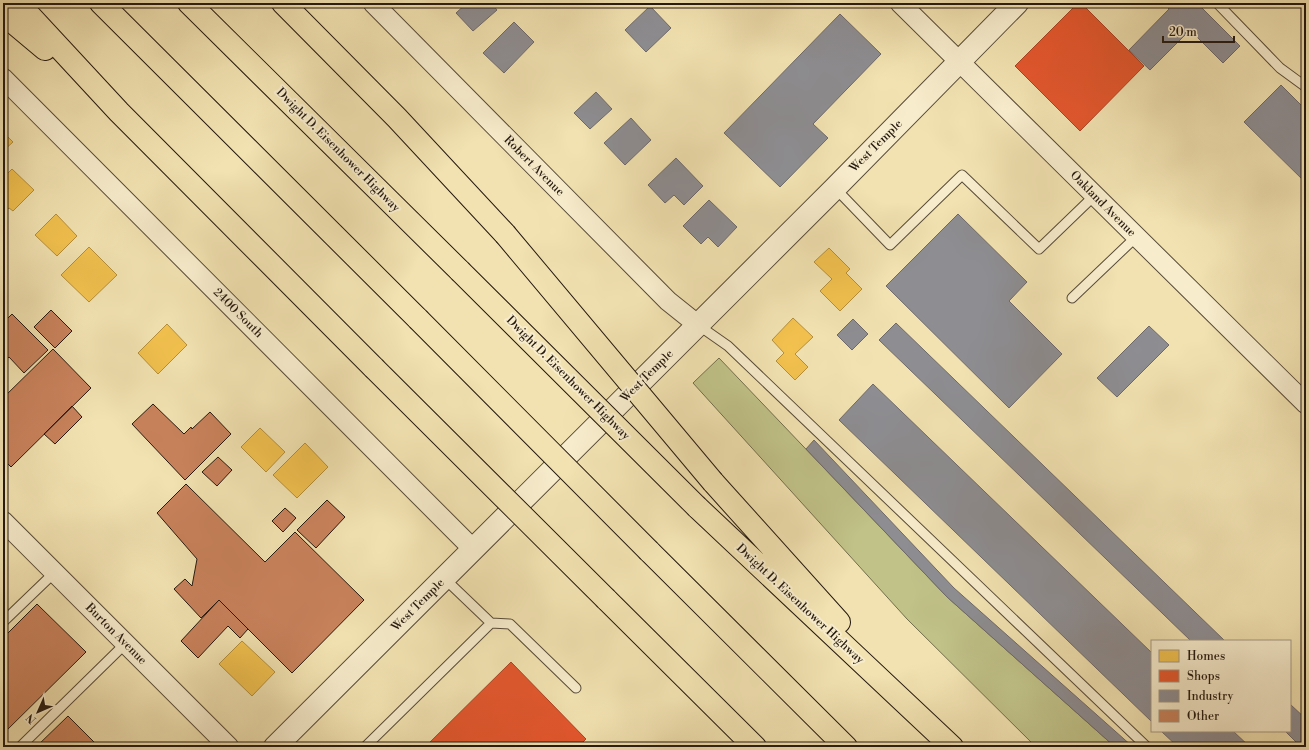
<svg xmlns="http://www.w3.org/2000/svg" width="1309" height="750" viewBox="0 0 1309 750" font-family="'Libre Bodoni',serif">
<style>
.green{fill:#c0c288;stroke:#726e4c}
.homes{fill:#f2c14e;stroke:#b48f3b}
.shops{fill:#e4572e;stroke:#ab4425}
.industry{fill:#8d8d92;stroke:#6e6a6b}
.building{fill:#c9825c;stroke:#251910}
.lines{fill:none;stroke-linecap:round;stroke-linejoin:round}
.service-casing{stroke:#584b38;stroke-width:11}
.minor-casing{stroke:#584b38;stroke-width:21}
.tertiary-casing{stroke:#584b38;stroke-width:24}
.motorway-casing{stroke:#251910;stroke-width:24}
.service{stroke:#f7eccc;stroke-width:9}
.minor{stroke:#f7eccc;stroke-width:19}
.tertiary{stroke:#f7eccc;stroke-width:22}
.motorway{stroke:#f2e2b1;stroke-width:22}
.motorway-bridge-casing{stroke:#251910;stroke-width:24;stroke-linecap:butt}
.motorway-bridge{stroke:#f2e2b1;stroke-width:22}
.labels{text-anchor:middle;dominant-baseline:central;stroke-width:4;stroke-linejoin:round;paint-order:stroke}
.street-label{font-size:12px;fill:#251910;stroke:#f7eccc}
</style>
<rect width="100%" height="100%" fill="#f2e2b1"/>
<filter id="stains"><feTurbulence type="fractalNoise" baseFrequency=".005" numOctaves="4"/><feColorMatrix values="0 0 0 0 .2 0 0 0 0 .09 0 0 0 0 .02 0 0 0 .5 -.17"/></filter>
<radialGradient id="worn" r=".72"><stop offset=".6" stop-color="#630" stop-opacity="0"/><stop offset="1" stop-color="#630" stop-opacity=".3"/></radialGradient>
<path class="green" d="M719,358l228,239 168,150h-79l-129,-128 -214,-236z"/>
<path class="homes" d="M3,132l10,10 -10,9z
M12,169l22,21 -21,21 -4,-3 -6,6v-36z
M56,214l21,22 -20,20 -22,-21z
M89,247l28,28 -28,27 -28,-27z
M829,248l21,21 -4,4 16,16 -22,22 -20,-20 12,-12 -18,-17z
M793,318l20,19 -18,17 13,13 -13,13 -19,-19 8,-8 -12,-13z
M167,324l20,21 -29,29 -20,-21z
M260,428l25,24 -19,20 -25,-25z
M305,443l23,24 -31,31 -24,-23z
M242,641l33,31 -23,24 -33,-32z"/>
<path class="shops" d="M1078,3h3l63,63 -64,65 -65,-65z
M511,662l75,77 -8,8h-153z"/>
<path class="industry" d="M467,3h24l6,7 -24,21 -17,-18z
M1163,3h34l43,43 -17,17 -33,-33 -40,40 -21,-20 40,-41z
M650,6l21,22 -25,24 -21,-22z
M840,14l41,40 -68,70 15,14 -48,49 -56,-54z
M514,22l20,20 -30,31 -21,-20z
M1281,85l25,25v73l-62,-61z
M596,92l16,17 -22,20 -16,-16z
M631,118l20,22 -26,25 -21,-22z
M676,158l27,28 -19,19 -10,-10 -9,8 -17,-18z
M709,200l28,27 -19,20 -10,-10 -7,7 -18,-18z
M958,214l69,68 -18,19 53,53 -53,54 -123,-122z
M853,319l15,15 -16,16 -15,-15z
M896,323l329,318h-34l-312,-301z
M1149,326l20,19 -52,52 -20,-19z
M873,384l279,269v69l-313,-302z
M814,440l140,148 179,159h-18l-168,-150 -141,-148z
M1290,704l16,15v28h-5l-16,-16h5z
M1161,731h72l17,16h-72z"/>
<path class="building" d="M51,310l21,21 -17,17 -21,-21z
M12,314l36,36 -24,23 -15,-16 -6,6v-40z
M53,349l38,39 -80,79 -8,-8v-61z
M153,404l31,30 7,-7 1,2 18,-17 21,22 -46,46 -53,-56z
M72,406l10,11 -27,27 -11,-10z
M218,457l14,13 -15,16 -15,-14z
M186,484l79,78 30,-30 69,68 -72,73 -73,-73 -18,18 -27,-29 11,-10 7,7 5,-27 -40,-46z
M327,500l18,17 -29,31 -19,-18z
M285,508l11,10 -13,14 -11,-11z
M219,600l29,29 -8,9 -12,-12 -30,32 -17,-17z
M37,604l49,48 -83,82v-96z
M68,716l31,31h-63z"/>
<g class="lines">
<g class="service-casing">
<path id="service" d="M1217,3l63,65 26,19
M835,188l55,57 72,-70 77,74 56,-54
M1072,298l64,-61
M698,325l30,21 419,401
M3,622l51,-49
M491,623l19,1 66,64
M20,747l105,-103
M365,747l126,-124 -47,-45"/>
</g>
<g class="minor-casing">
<path id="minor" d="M373,3l295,298 30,24
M900,3l406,401
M3,78l470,471
M3,521l226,226"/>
</g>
<g class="tertiary-casing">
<path id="tertiary" d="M275,747l560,-559 182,-185"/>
</g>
<g class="motorway-casing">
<path id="motorway" d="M18,3l101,109 255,256
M101,3l317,316
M189,3l271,268
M283,3l114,115 108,116
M3,14l42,35
M713,482l126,140
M697,507l255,240
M649,551l197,196
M606,599l149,148"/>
</g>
<use href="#service" class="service"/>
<use href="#minor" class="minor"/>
<use href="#tertiary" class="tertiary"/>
<use href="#motorway" class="motorway"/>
<g class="motorway-bridge-casing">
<path id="motorway-bridge" d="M505,234l208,248
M460,271l237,236
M418,319l231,232
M374,368l232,231"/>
</g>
<use href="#motorway-bridge" class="motorway-bridge"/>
</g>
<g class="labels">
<g class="street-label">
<text transform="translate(876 146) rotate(-45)">West Temple</text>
<text transform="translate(338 150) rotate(45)">Dwight D. Eisenhower Highway</text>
<text transform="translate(534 166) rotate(45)">Robert Avenue</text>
<text transform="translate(1103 204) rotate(45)">Oakland Avenue</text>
<text transform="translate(238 313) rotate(45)">2400 South</text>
<text transform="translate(647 376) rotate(-45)">West Temple</text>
<text transform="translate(568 378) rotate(45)">Dwight D. Eisenhower Highway</text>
<text transform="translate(800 604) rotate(43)">Dwight D. Eisenhower Highway</text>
<text transform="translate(418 605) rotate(-45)">West Temple</text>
<text transform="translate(116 634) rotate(45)">Burton Avenue</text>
</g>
</g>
<rect width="1309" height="750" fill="none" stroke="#f2e2b1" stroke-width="16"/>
<rect x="4" y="4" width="1301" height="742" fill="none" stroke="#251910" stroke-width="2"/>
<rect x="8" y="8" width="1293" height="734" fill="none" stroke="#251910"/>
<rect x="1151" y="640" width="140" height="92" fill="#f7eccc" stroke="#a39881"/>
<rect x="1159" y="650" width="20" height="12" fill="#f2c14e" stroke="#a39881"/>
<text x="1187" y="660" font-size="12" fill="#251910">Homes</text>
<rect x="1159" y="670" width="20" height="12" fill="#e4572e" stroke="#a39881"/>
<text x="1187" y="680" font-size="12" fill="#251910">Shops</text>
<rect x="1159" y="690" width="20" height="12" fill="#8d8d92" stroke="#a39881"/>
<text x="1187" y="700" font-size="12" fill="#251910">Industry</text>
<rect x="1159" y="710" width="20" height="12" fill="#c9825c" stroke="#a39881"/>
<text x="1187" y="720" font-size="12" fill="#251910">Other</text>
<g transform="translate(38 712) rotate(225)" stroke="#f7eccc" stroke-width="3" paint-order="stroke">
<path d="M0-3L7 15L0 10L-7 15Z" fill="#251910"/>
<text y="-6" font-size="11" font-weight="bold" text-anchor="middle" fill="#251910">N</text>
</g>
<path d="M1163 36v6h71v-6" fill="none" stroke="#251910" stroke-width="2"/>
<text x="1169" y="36" font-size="12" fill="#251910" stroke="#f7eccc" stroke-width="3" paint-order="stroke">20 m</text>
<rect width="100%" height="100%" filter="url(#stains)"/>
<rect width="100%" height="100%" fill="url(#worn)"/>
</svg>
